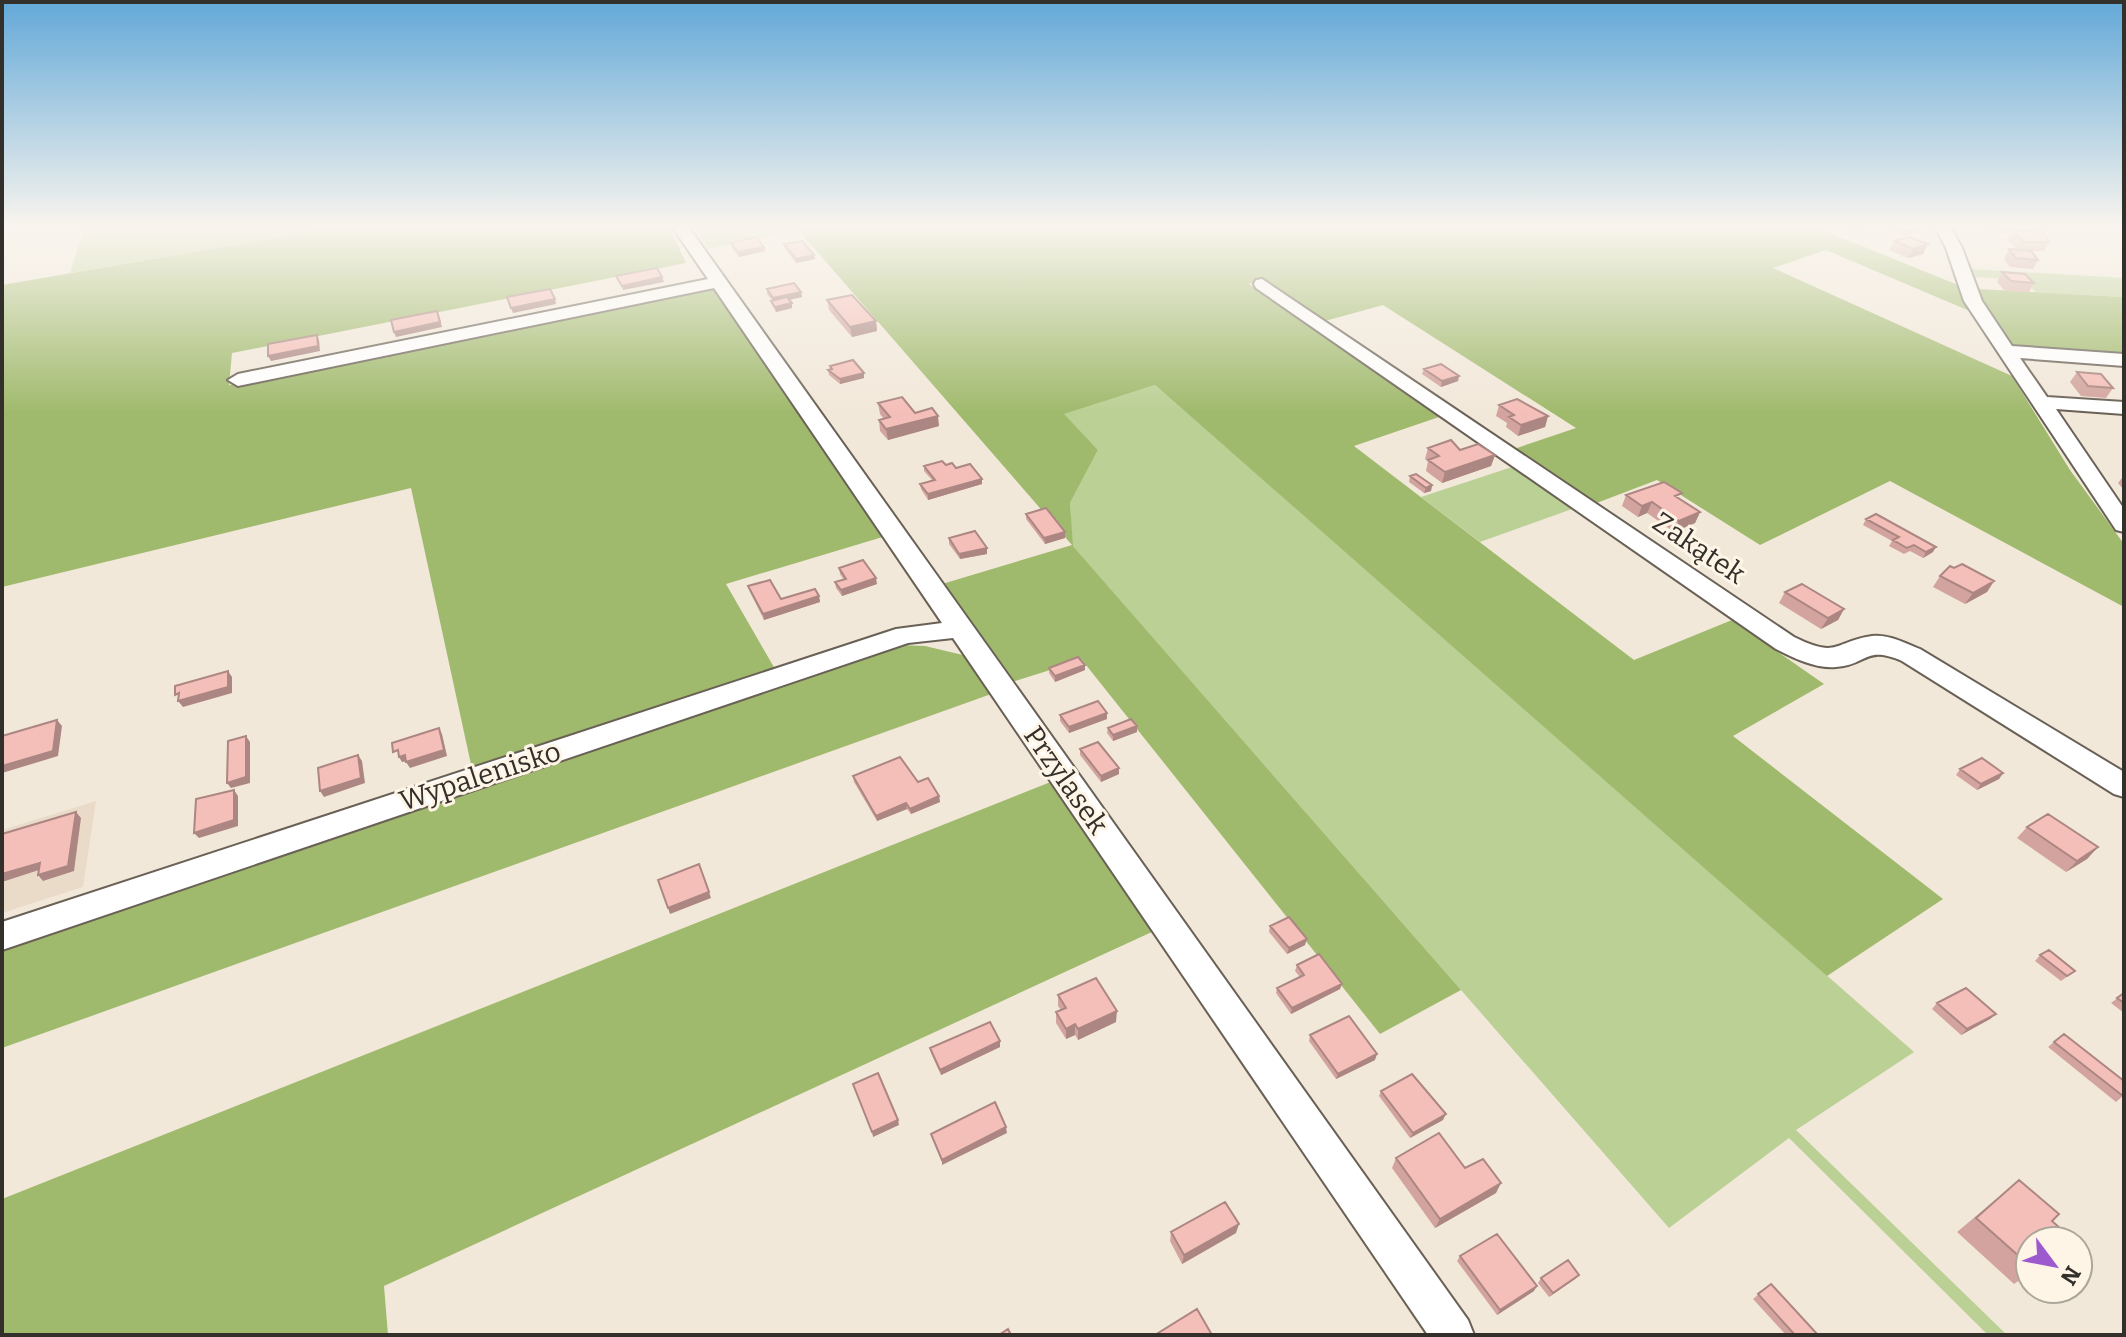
<svg xmlns="http://www.w3.org/2000/svg" width="2126" height="1337" viewBox="0 0 2126 1337" font-family="Bitter,serif">
<style>
.built{fill:#eadbc9}
.green{fill:#bbd095}
.forest{fill:#a0ba6d}
.lines{fill:none;stroke-linecap:round;stroke-linejoin:round}
.minor-casing{stroke:#6a6156;stroke-width:4}
.minor{fill:#fff;fill-rule:evenodd}
.wall{fill:#d3a49f}
.shaded-wall{fill:#ac8682}
.building{fill:#f5bfb9;stroke:#ac8682;stroke-width:2}
.labels{text-anchor:middle;dominant-baseline:central;stroke-width:6;stroke-linejoin:round;paint-order:stroke}
.street-label{font-size:28px;fill:#332f2a;stroke:#fff5e7}
</style>
<rect width="100%" height="100%" fill="#f2e8da"/>
<path class="built" d="M96,801l-13,86 -81,26v-83z"/>
<path class="green" d="M85,225h265l-280,48z
M693,225h101l6,5 -92,19z
M1971,269l153,9v19l-88,-5 -12,-12 -50,-3z
M1155,385l759,667 -118,78 211,205h-19l-199,-197 -120,90 -597,-683 -2,-42 28,-53 -35,-36z
M1512,467l60,42 -92,33 -59,-45z"/>
<path class="forest" d="M350,225h318l18,38 -454,90 -3,32 487,-100 170,251 -160,48 49,85 -303,100 -61,-281 -409,99v-302z
M794,225h1016l148,60 14,27 -146,-62 -53,18 239,108 58,94 54,74v63l-234,-126 -130,64 -103,-65 -63,24 -80,-55 62,-21 -193,-123 -58,16 -61,-41 -15,4 190,133 -85,29 280,214 98,-40 92,64 -91,52 210,163 -116,77 -672,-591 -91,29 34,36 -28,53 3,43 388,444 -81,44 -298,-374 -70,22 -70,-98 130,-39z
M1978,289l146,8v59l-108,-7 -28,-39z
M899,645l26,1 42,10 27,37 -992,355v-104z
M1053,781l101,150 -770,355 4,49h-386v-136z"/>
<g class="lines">
<g class="minor-casing">
<path id="minor" d="M671,225h16l781,1095 6,15h-46l-475,-697 -45,5 -906,307v-28l894,-293 46,-6 -228,-335 -476,98 -10,-6 10,-6 470,-95z
M1934,225h15l13,23 20,53 30,45 112,8v12l-104,-8 27,39 77,5v12l-68,-5 68,100v23l-8,-2 -152,-229 -18,-53z
M1262,279l532,358c45,22 38,5 78,-1 16,-2 33,7 48,13l204,123v25l-10,-3 -212,-133c-38,-16 -34,4 -66,6 -20,2 -43,-9 -60,-18l-520,-361 -2,-4 2,-4z"/>
</g>
<use href="#minor" class="minor"/>
</g>
<path class="wall" d="M1838,225h28l-2,4 -9,3z
M1885,225h34l3,1 -2,5 -17,5 -19,-8z
M1980,225h35l-3,3 2,2 12,1 -2,-2 3,-4h16l3,1 -4,7 7,9 -5,9h-16l10,9 -5,9 -23,-2 -6,-8 5,-10 9,1 -11,-10 3,-6 -24,-1 -7,-6z
M1894,241l29,13 -15,4 -19,-8z
M731,243l34,8 -26,6 -8,-10z
M784,244l30,11 1,4 -19,4 -11,-14z
M2002,272l32,11 -5,9 -24,-1 -8,-9z
M767,289l34,3 1,5 -13,3 3,8 -16,4 -4,-7 -1,-4 1,-1 -5,-6z
M827,300l49,21 1,10 -25,6 -23,-27z
M830,366l34,7v5l-24,6 -11,-9 -1,-5 2,-1z
M1424,369l35,7 -1,5 -17,6 -19,-13z
M2077,372l36,16 -7,10 -25,-2 -11,-14z
M878,403l37,10 24,13 -51,14 -8,-9 -1,-11 5,-1 -4,-5z
M1499,405l49,11 -3,11 -27,9 -12,-9 1,-4 -11,-7z
M1428,448l32,2 35,5 -4,11 -49,17 -16,-12 2,-10 -3,-2z
M946,465l36,14v5l-54,16 -7,-11 -1,-5 12,-4 -8,-9v-5z
M1410,476l22,9 -1,6 -7,2 -15,-11z
M2122,478h2v12l-6,-7z
M1626,495l53,4 21,13 -5,11 -21,9 -27,-19 -9,4 -16,-11z
M1026,514l39,24 -20,6 -19,-25z
M1866,519l67,33 -10,6 -13,-7 -6,3 -15,-8 3,-5 -29,-16z
M949,538l38,16 -27,5 -11,-15z
M839,568l38,16 -35,12 -6,-8 -1,-6 9,-2 -4,-6z
M1954,568l40,13 -7,11 -22,12 -32,-17 7,-11z
M748,586l33,13 38,-3 1,6 -56,18 -14,-28z
M1785,592l59,17 -6,11 -17,9 -42,-26z
M1085,665v5l-30,12 -6,-9v-5z
M1107,713v6l-38,14 -9,-12v-6z
M1137,726v6l-24,9 -6,-8 1,-5z
M1080,749l39,25 -18,8 -21,-27z
M1960,769l43,4 -4,6 -22,11 -21,-15z
M853,776l65,6 21,14 1,6 -29,12 -4,-5 -30,12 -23,-39z
M2027,827l71,20 -11,12 -21,13 -49,-34z
M1270,926l35,19 -18,9 -18,-22z
M2040,955l35,16 -14,10 -26,-20z
M1297,965l45,19 -2,5 -49,25 -15,-21 1,-5 23,-11 -5,-6z
M2124,993v20l-13,-10z
M1058,995l58,27 -38,18 -3,-5 -9,4 -10,-16v-11l5,-2 -3,-4z
M1937,1003l59,11 -6,5 -29,16 -29,-26z
M1310,1035l65,25 -39,19 -27,-38z
M1000,1041v6l-59,28 -10,-22 -1,-5z
M2054,1042l70,53 -8,7 -68,-55z
M1381,1091l62,29 -33,18 -31,-42z
M1396,1158l69,10 31,25 -61,35 -43,-60z
M2019,1180l11,61v32l-16,11 -57,-52z
M1171,1232l65,1 -54,31 -12,-23z
M1460,1256l74,35 -37,24 -40,-54z
M1541,1278l34,1 -26,18 -11,-14z
M1771,1284l47,51h-32l-33,-36z"/>
<path class="shaded-wall" d="M1866,225l-2,4 -9,3 2,-5z
M1922,226l-2,5 -17,5 2,-5z
M1928,244l-5,10 -15,4 5,-9z
M764,247l1,4 -26,6 -1,-5z
M814,255l1,4 -19,4v-4z
M662,277l2,5 -41,8 -1,-4z
M801,292l1,5 -28,6 -1,-5z
M555,299l1,5 -43,9 -2,-5z
M792,303v5l-16,4 -1,-5z
M439,316l3,11 -46,10 -2,-5z
M876,321l1,10 -25,6 -2,-10z
M317,335l2,5 1,11 -49,10 -3,-5z
M864,373v5l-24,6v-5z
M1459,376l-1,5 -17,6 1,-6z
M938,416l1,10 -51,14 -2,-11z
M1548,416l-3,11 -27,9 3,-11z
M1495,455l-4,11 -49,17 3,-11z
M982,479v5l-54,16v-6z
M1432,485l-1,6 -7,2 2,-5z
M1652,502l-5,11 -9,4 4,-11z
M1700,512l-5,11 -21,9 5,-11z
M1065,532v6l-20,6 -1,-6z
M1936,547l-3,5 -10,6 3,-6z
M987,548v6l-27,5 -1,-5z
M876,578l1,6 -35,12 -1,-6z
M1994,581l-7,11 -22,12 8,-11z
M819,596l1,6 -56,18 -1,-6z
M1844,609l-6,11 -17,9 7,-11z
M1085,665v5l-30,12v-6z
M228,671l4,6v16l-49,14 -5,-6z
M1107,713v6l-38,14v-6z
M57,720l5,6 -4,30 -56,17v-7z
M1137,726v6l-24,9v-6z
M439,728l3,6 5,22 -37,12 -4,-6z
M246,736l4,6v41l-19,5 -4,-5z
M358,755l4,6 3,22 -41,14 -4,-6z
M405,755l4,6 -7,1 -3,-5z
M1119,768v6l-18,8v-6z
M2003,773l-4,6 -22,11 4,-6z
M234,790l4,6v30l-39,12 -5,-5z
M939,796l1,6 -29,12 -1,-5z
M906,803l1,6 -30,12 -1,-5z
M76,812l5,6 -7,53 -31,10 -5,-6z
M2098,847l-11,12 -21,13 11,-11z
M40,863l5,5 -43,14v-8z
M709,892l2,6 -41,16 -2,-6z
M1307,939l-2,6 -18,9 2,-6z
M1342,984l-2,5 -49,25 1,-6z
M1117,1011l-1,11 -38,18v-11z
M1996,1014l-6,5 -29,16 6,-6z
M1075,1024v11l-9,4v-10z
M1000,1041v6l-59,28 -1,-5z
M1377,1054l-2,6 -39,19 2,-5z
M1446,1114l-3,6 -33,18 3,-5z
M898,1120l1,5 -26,12 -1,-5z
M1006,1127l1,6 -65,32v-5z
M1501,1183l-5,10 -61,35 5,-9z
M1239,1224l-3,9 -54,31 2,-9z
M1579,1275l-4,4 -26,18 4,-4z
M1537,1286l-3,5 -37,24 3,-5z"/>
<path class="building" d="M1888,225h31l3,1 -17,5z
M1985,225h24l5,5 -25,-2z
M2012,230l32,3 5,9h-25z
M756,237l8,10 -26,5 -7,-9z
M1909,237l19,7 -15,5 -19,-8z
M802,241l12,14 -18,4 -12,-15z
M2009,249l22,2 7,9 -22,-2z
M657,268l5,9 -40,9 -6,-10z
M2002,272l23,2 9,9 -23,-2z
M794,283l7,9 -28,6 -6,-9z
M550,289l5,10 -44,9 -4,-11z
M852,295l24,26 -26,6 -23,-27z
M787,297l5,6 -17,4 -4,-6z
M437,311l3,11 -46,10 -3,-12z
M317,335l1,11 -50,10v-12z
M853,360l11,13 -24,6 -12,-9 4,-1 -2,-3z
M1441,364l18,12 -17,5 -18,-12z
M2077,372l24,2 12,14 -25,-2z
M902,397l13,16 17,-5 6,8 -52,13 -7,-9 11,-3 -12,-14z
M1517,399l31,17 -27,9 -12,-8 5,-2 -15,-10z
M1451,440l9,10 18,-6 17,11 -50,17 -17,-12 11,-4 -11,-8z
M942,461l4,4 6,-2 4,5 14,-4 12,15 -54,15 -8,-10 15,-4 -11,-14z
M1416,474l16,11 -6,3 -16,-12z
M1664,482l18,11 -7,3 25,16 -21,9 -27,-19 -10,4 -16,-11z
M1046,508l19,24 -21,6 -18,-24z
M1876,514l60,33 -10,5 -12,-7 -7,3 -14,-8 6,-3 -33,-18z
M975,531l12,17 -28,6 -10,-16z
M863,560l13,18 -35,12 -6,-8 11,-3 -7,-11z
M1962,564l32,17 -21,12 -33,-17 10,-10 4,2z
M770,580l11,19 34,-10 4,7 -56,18 -15,-28z
M1802,584l42,25 -16,9 -43,-26z
M1078,657l7,8 -30,11 -6,-8z
M228,671v16l-50,14 1,-8 -4,2v-9z
M1098,701l9,12 -38,14 -9,-12z
M1131,719l6,7 -24,9 -5,-7z
M57,720l-4,31 -51,15v-30z
M439,728l5,22 -38,12 -1,-7 -6,2 -1,-7 -5,2 -1,-9z
M246,736v41l-19,6 1,-42z
M1098,742l21,26 -18,8 -21,-27z
M358,755l3,23 -41,13 -2,-23z
M900,757l18,25 10,-4 11,18 -29,13 -4,-6 -30,13 -23,-40z
M1982,758l21,15 -22,11 -21,-15z
M234,790v30l-40,13 2,-34z
M76,812l-8,54 -30,9 2,-12 -38,11v-40z
M2048,814l50,33 -21,14 -50,-34z
M699,864l10,28 -41,16 -10,-28z
M1289,917l18,22 -18,9 -19,-22z
M2049,950l26,21 -8,5 -27,-21z
M1319,954l23,30 -50,24 -15,-20 27,-13 -7,-10z
M1096,978l21,33 -39,18 -3,-5 -9,5 -10,-17 10,-4 -8,-13z
M1966,988l30,26 -29,15 -30,-26z
M2124,993v10l-7,-5z
M1349,1016l28,38 -39,20 -28,-39z
M990,1022l10,19 -60,29 -10,-22z
M2064,1034l60,47v14l-1,1 -69,-54z
M878,1073l20,47 -26,12 -19,-48z
M1412,1074l34,40 -33,19 -32,-42z
M995,1102l11,25 -64,33 -11,-26z
M1439,1133l26,35 18,-9 18,24 -61,36 -44,-61z
M2019,1180l40,34 -7,7 18,16 -4,4h-36v25l-54,-48z
M1225,1202l14,22 -55,31 -13,-23z
M1497,1234l40,52 -37,24 -40,-54z
M1568,1260l11,15 -26,18 -12,-15z
M1771,1284l47,51h-23l-37,-41z
M1197,1309l15,26h-57z
M1008,1329l3,6h-12z"/>
<linearGradient id="sky" x2="0" y2="1"><stop stop-color="#62a8d8"/><stop offset="0.55" stop-color="#f9f5ee"/><stop offset="1" stop-color="#f9f5ee" stop-opacity="0"/></linearGradient>
<rect width="2126" height="412" fill="url(#sky)"/>
<g class="labels">
<g class="street-label">
<text transform="translate(1699 548) rotate(34)">Zakątek</text>
<text transform="translate(480 776) rotate(-18)">Wypalenisko</text>
<text transform="translate(1066 780) rotate(55)">Przylasek</text>
</g>
</g>
<rect width="2126" height="1337" fill="none" stroke="#332f2a" stroke-width="8"/>
<g transform="translate(2054 1265) rotate(122)"><circle r="38" fill="#fff5e7" stroke="#ada69b" stroke-width="2"/>
<path d="M0-6L14 30L0 20L-14 30Z" fill="#9d59ce"/>
<text y="-12" font-size="22" font-weight="bold" text-anchor="middle" fill="#332f2a">N</text>
</g>
</svg>
